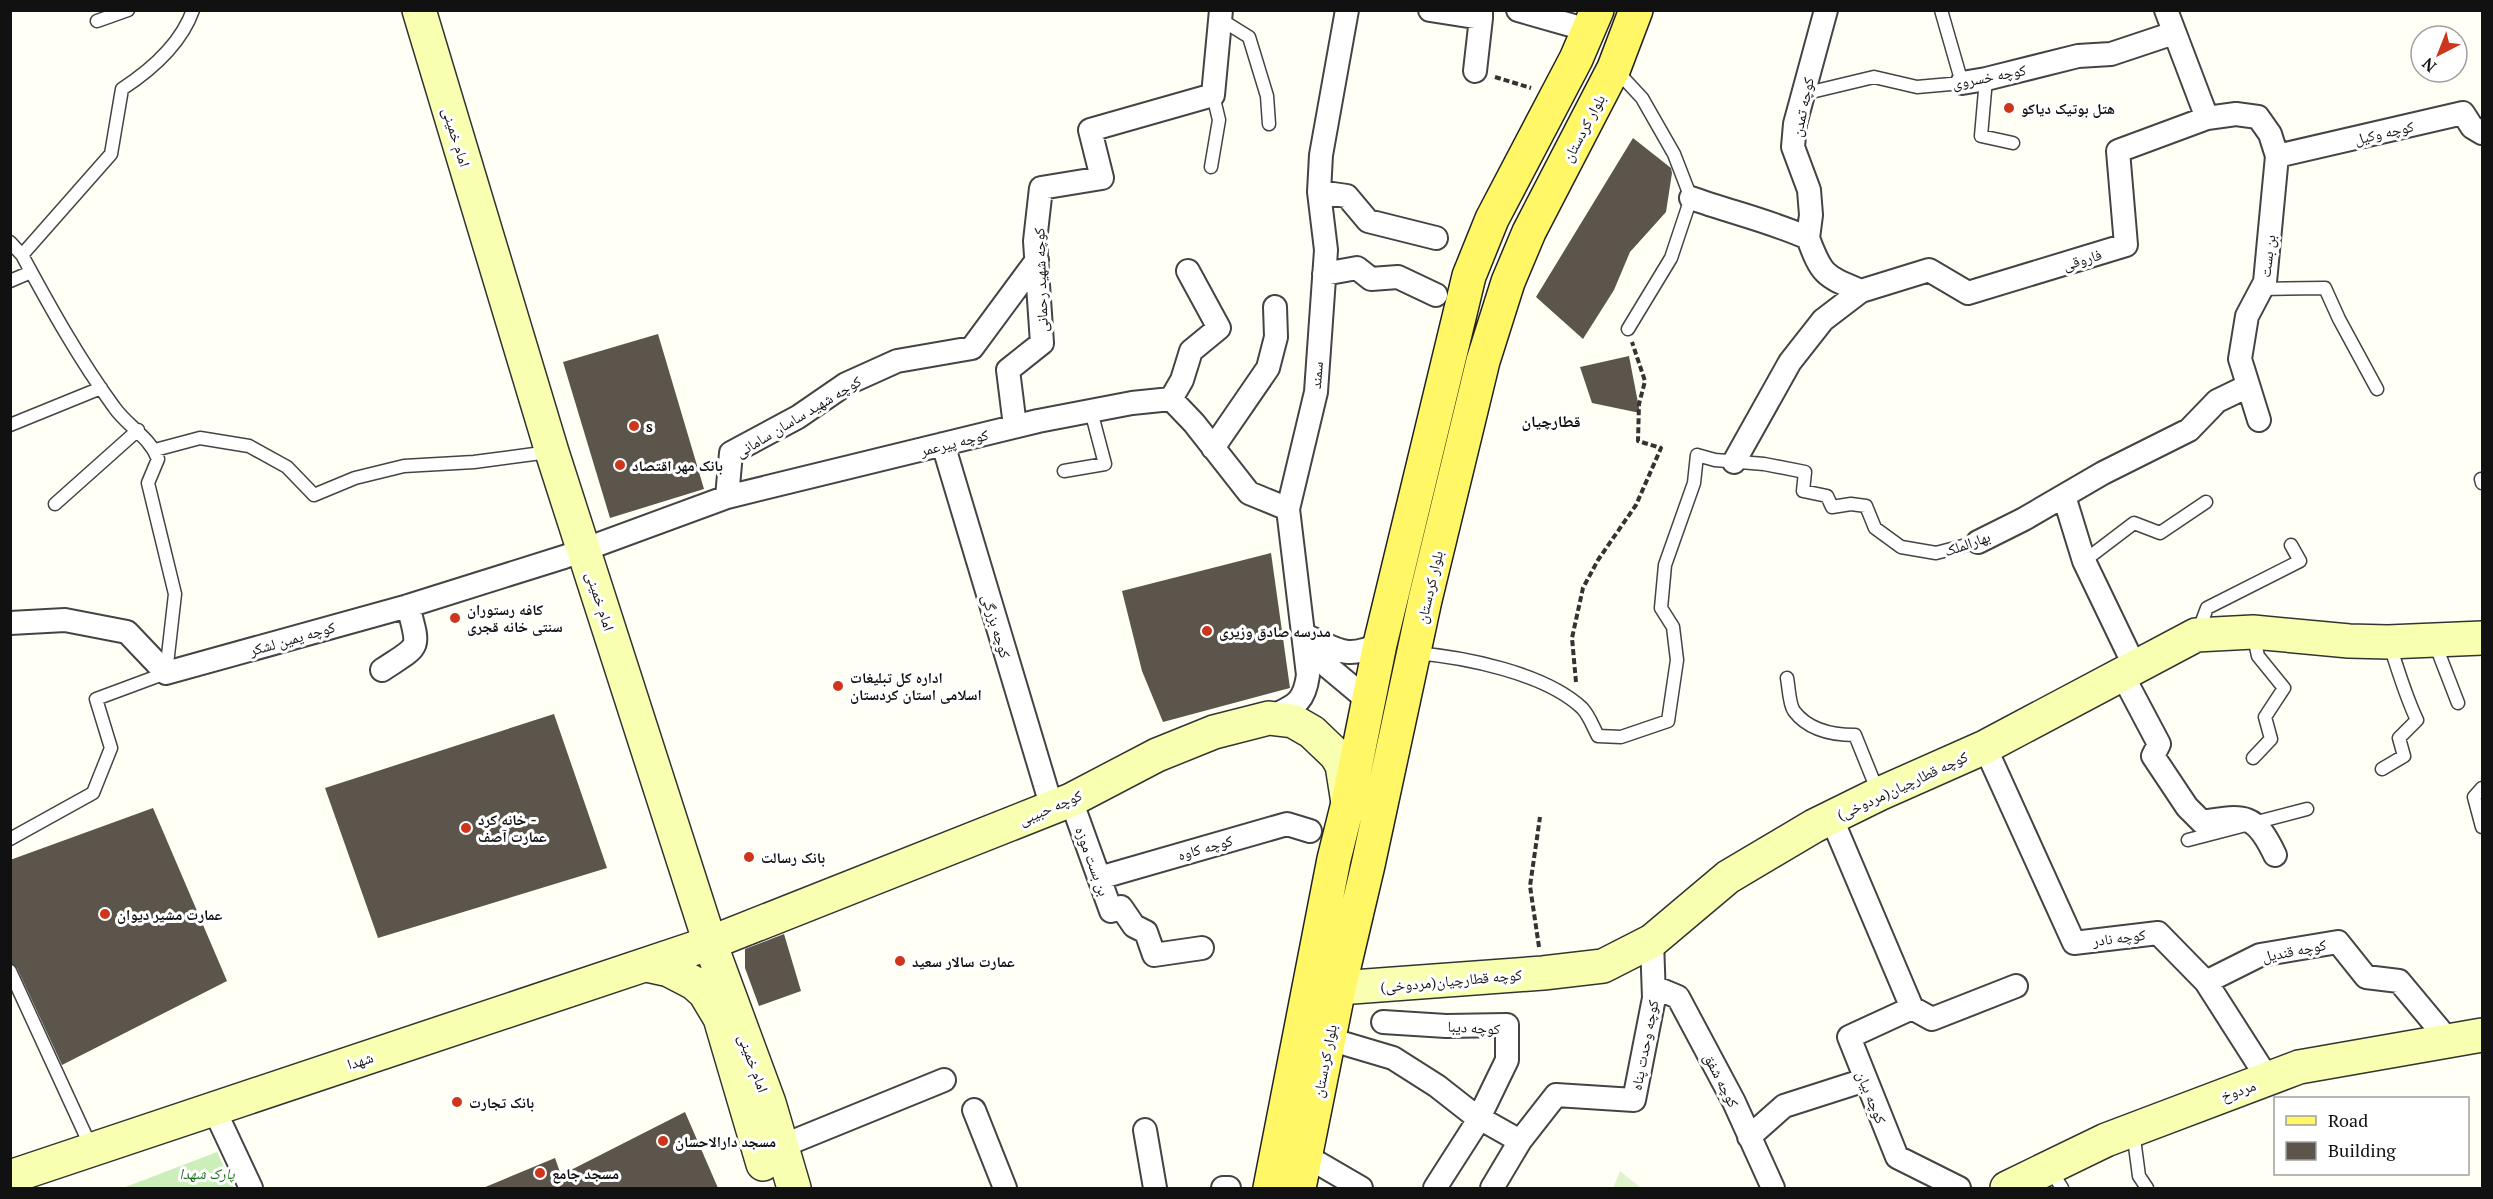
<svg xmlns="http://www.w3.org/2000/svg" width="2493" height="1199" viewBox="0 0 2493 1199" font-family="'PT Serif','Noto Naskh Arabic',serif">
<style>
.green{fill:#cbeeba}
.pitch{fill:#dff4cd}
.building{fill:#5b554c}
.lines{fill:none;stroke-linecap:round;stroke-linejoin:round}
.lane-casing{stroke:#444;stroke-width:15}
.street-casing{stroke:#444;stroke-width:26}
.secondary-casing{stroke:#333;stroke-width:36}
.primary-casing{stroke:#222;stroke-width:36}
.path{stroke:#333;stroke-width:4;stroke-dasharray:6 3;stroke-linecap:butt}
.lane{stroke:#fff;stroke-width:12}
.street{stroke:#fff;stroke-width:22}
.secondary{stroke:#f9ffb0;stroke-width:33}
.primary{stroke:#fff765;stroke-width:33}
.poi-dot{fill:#cd361d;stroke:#fff;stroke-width:2}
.labels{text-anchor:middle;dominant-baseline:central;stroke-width:6;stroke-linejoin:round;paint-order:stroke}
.street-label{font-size:15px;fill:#111;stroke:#fff}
.poi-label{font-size:15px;font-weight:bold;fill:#111;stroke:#fff;text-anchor:start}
.park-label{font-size:15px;font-style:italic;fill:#1c6f1b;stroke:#fff}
.neighbourhood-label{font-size:16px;font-weight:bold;fill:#111;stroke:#fff}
</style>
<rect width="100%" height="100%" fill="#fffff5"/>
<path class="green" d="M217,1152l17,36h-111z"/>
<path class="pitch" d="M1620,1171l21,17h-28z"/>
<path class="building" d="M1633,138l38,30 1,5 -6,39 -36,40 -16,38 -31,49 -47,-42z
M658,334l46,155 -94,29 -47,-156z
M1629,356l11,57 -48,-10 -12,-36z
M1271,553l19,135 -127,34 -21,-51 -20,-80z
M554,714l53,154 -229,70 -53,-150z
M153,808l74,173 -165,84 -45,-97 -7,-5v-103z
M784,934l17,57 -42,15 -14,-38v-19z
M685,1112l33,76h-235l72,-30 6,17z"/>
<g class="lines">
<g class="lane-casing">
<path id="lane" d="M1220,19l29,18 18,59 2,28
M97,21l31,-11
M1615,69l27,29 32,56 17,44 -20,60 -43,71
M1986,79l-5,57 32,7
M1803,94l71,-17 43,10 45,-4 -21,-73
M1211,167l8,-47 -6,-25
M10,242l12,13c28,52 57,104 92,152 13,19 35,29 44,52l-10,24 27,111 -9,79 -70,26 15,49 -18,45 -83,46
M22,255l89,-101 11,-65c29,-19 59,-45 71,-79
M10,281l21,-9
M2261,289l64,-1 14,31 38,70
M10,425l91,-37
M155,450l45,-12 49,8 38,21 27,28 41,-17 49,-12 70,-4 75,-10
M1064,471l41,-7 -14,-53
M2481,479l1,4
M55,504l83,-74
M2084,561l50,-38 26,10 46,-31
M2198,632l9,-24 93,-47 -9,-16
M2253,633l5,23 26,32 -19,29 6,22 -18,19
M2434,641l24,62
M1415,653c49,4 130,20 167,55 7,7 11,19 16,28l23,1 47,-16 9,-61 -4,-33 -12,-19 4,-43 29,-82 3,-28 18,5 49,4 41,8 -2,19 24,5 5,11 19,-3 15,2 9,22 26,19 35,6 42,-11
M1787,678c2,10 2,26 7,33 15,20 39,24 61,24l23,57
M2382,769l22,-13 -5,-18 18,-18c-12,-25 -19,-51 -28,-77
M2482,788l-8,9 8,30
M2188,840l119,-31
M10,971l81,176
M2133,1131l6,45 8,12
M2050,1169l12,19"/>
</g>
<g class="street-casing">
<path id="street" d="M1430,10l51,8v-8
M1518,10l70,20
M2166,10l41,108 29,-4 22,3 12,17 7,22 -12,126 -18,34 -7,43 19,61
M1475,71l6,-53
M1962,83l24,-4 92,-23 33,-2 63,-21
M2277,156l186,-43 9,14 10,6
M1319,192l28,4 21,25 68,17
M1691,198c39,14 79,23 117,40 14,38 17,38 53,53
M1808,238l3,-23 -2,-25 -16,-43 2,-23 31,-114
M1324,274l33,-6 14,11 27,-2 38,18
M1171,399l11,-19 9,-29 28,-23 -31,-57
M1015,426l-7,-56 34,-27 -7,-102 6,-53 61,-10 -12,-48 123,-35 8,-85
M943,444l109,364
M1213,448l55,-80 8,-31 -1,-30
M1734,462l56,-100 33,-42 38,-29 68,-21 39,23 158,-48 -8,-94 89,-33
M2064,496l20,65 51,106
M727,497l4,-44 67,-36 48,-33 51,-23 75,-13 65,-88
M1978,542l46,-23 79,-46 86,-43 28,-29 31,-15
M10,623l55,-3 62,12 39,41 242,-67 156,-49 163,-60 311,-76 94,-18 39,-4 23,24 55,70 39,16
M1303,634l15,18 9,14 43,36
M1309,637c31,14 38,22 71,7
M382,670c39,-26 38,-19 26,-64
M2123,676l36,68 -6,12 34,51 15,15c43,-7 53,-9 73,33
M1269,718c24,-12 35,-13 39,-43l-20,-166 28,-117 10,-142 -7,-58 2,-37 26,-145
M1985,747l89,196 84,-10 48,49 62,97
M1071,800l40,111 10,-4 13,19 12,6 8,23 48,-7
M1831,817l81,191
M1099,878l188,-54 23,7
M2206,982l54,-27 78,-13 28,35 33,4 50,60
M1654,987l24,10 56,105 39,86
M1912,1008l-63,29 48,120 62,31
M1912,1008l20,11 84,-33
M1383,1022l63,4 61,-1v35l-31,64 -41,64
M1329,1039l64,19 44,28 37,29 46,26
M214,1109l37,79
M974,1110l31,78
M1145,1130l10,58
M1749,1137l35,-31 81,-26
M782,1146l162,-66
M1306,1156l55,32
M1223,1188h6
M1492,1188l28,-47 36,-46 78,5 20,-102 -2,-57"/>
</g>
<g class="secondary-casing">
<path id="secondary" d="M419,10l133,442 158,491 59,160 25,85
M646,965l23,5 25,13 11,10 15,25 43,146
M1339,988l204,-15 60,-7 49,-25 76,-64 86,-51 65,-32 106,-47 211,-112 57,-3 96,9 39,1 94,-4
M10,1177l700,-234 361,-143 86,-45 57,-23 55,-14 24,3 19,11 24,23 6,10 6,38
M2007,1188l99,-48 193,-73 183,-32"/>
</g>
<g class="primary-casing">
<path id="primary" d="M1270,1188l64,-329 14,-56 32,-159 89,-368 23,-57 84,-160 21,-49
M1299,1188l40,-200 29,-123 57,-265 58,-239 25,-79 21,-50 85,-164 22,-58"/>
</g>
<path class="path" d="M1495,77l36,11
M1576,682l-4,-44 11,-50 15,-28 38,-55 25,-57 -23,-7 1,-37 6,-23 -13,-39
M1539,947l-9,-61 10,-69"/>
<use href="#lane" class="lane"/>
<use href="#street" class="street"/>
<use href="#secondary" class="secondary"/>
<use href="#primary" class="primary"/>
</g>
<g class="poi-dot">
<circle cx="2009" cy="108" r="6"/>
<circle cx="634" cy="426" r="6"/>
<circle cx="620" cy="465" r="6"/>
<circle cx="455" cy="618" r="6"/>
<circle cx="1207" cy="631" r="6"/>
<circle cx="838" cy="686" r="6"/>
<circle cx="466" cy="828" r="6"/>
<circle cx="749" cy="857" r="6"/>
<circle cx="105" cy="914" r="6"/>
<circle cx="900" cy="961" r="6"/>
<circle cx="457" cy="1102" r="6"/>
<circle cx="663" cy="1141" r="6"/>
<circle cx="540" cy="1173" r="6"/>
</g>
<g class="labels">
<g class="street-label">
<text transform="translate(1989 76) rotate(-11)">کوچه خسروی</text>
<text transform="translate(1802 107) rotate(-78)">کوچه تمدن</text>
<text transform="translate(1583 128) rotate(-62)">بلوار کردستان</text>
<text transform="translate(2384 132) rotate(-13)">کوچه وکیل</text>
<text transform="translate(457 137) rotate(73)">امام خمینی</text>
<text transform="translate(2267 256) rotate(-83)">بن بست</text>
<text transform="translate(2082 259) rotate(-17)">فاروقی</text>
<text transform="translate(1040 280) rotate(-92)">کوچه شهید رحمانی</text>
<text transform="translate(1316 375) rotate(-85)">سمند</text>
<text transform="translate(798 416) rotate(-31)">کوچه شهید ساسان سامانی</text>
<text transform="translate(954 442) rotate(-14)">کوچه پیرعمر</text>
<text transform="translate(1967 543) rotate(-19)">بهارالملک</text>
<text transform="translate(1429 587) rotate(-77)">بلوار کردستان</text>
<text transform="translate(601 601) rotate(72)">امام خمینی</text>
<text transform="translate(997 626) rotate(73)">کوچه بزرگی</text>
<text transform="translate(292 638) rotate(-16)">کوچه یمین لشکر</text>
<text transform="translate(1902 785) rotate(-25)">کوچه قطارچیان(مردوخی)</text>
<text transform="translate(1050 807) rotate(-23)">کوچه حبیبی</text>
<text transform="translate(1205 847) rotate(-16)">کوچه کاوه</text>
<text transform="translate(1093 861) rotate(70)">بن بست موزه</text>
<text transform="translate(2119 937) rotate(-7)">کوچه نادر</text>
<text transform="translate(2294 950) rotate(-11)">کوچه قندیل</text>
<text transform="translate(1451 980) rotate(-5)">کوچه قطارچیان(مردوخی)</text>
<text transform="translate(1474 1027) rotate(3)">کوچه دیبا</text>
<text transform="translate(1644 1045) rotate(-79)">کوچه وحدت پناه</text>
<text transform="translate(360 1060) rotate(-18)">شهدا</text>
<text transform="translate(1324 1061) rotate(-79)">بلوار کردستان</text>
<text transform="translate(754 1063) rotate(70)">امام خمینی</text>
<text transform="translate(1722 1080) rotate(63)">کوچه شفق</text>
<text transform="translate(2238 1090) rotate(-20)">مردوخ</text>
<text transform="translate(1872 1097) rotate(68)">کوچه بیان</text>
</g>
<g class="poi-label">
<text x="2021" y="108">هتل بوتیک دیاکو</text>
<text x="646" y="426">s</text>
<text x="632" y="465">بانک مهر اقتصاد</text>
<text x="467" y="609">کافه رستوران<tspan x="467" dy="17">سنتی خانه قجری</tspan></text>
<text x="1219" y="631">مدرسه صادق وزیری</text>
<text x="850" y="677">اداره کل تبلیغات<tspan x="850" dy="17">اسلامی استان کردستان</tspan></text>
<text x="478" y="819">خانه کرد -<tspan x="478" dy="17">عمارت آصف</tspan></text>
<text x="761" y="857">بانک رسالت</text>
<text x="117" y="914">عمارت مشیر دیوان</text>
<text x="912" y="961">عمارت سالار سعید</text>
<text x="469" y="1102">بانک تجارت</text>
<text x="675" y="1141">مسجد دارالاحسان</text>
<text x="552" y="1173">مسجد جامع</text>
</g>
<g class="park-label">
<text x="207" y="1173">پارک شهدا</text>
</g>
<g class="neighbourhood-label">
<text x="1551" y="421">قطارچیان</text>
</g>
</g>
<rect width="2493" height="1199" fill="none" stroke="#111111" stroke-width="24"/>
<rect x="2274" y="1097" width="195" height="78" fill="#ffffff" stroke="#a0a0a0" stroke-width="1.5"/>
<rect x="2286" y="1116" width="30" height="9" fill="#fff765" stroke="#a0a0a0" stroke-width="1.5"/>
<text x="2328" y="1127" font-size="18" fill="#111111">Road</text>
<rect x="2286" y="1142" width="30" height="18" fill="#5b554c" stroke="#a0a0a0" stroke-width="1.5"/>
<text x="2328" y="1157" font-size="18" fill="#111111">Building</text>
<g transform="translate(2439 54) rotate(222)"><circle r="28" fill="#ffffff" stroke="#a0a0a0" stroke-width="1.5"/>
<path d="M0-4.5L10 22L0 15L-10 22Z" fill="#cd361d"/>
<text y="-9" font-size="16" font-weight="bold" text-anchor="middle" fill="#111111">N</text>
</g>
</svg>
